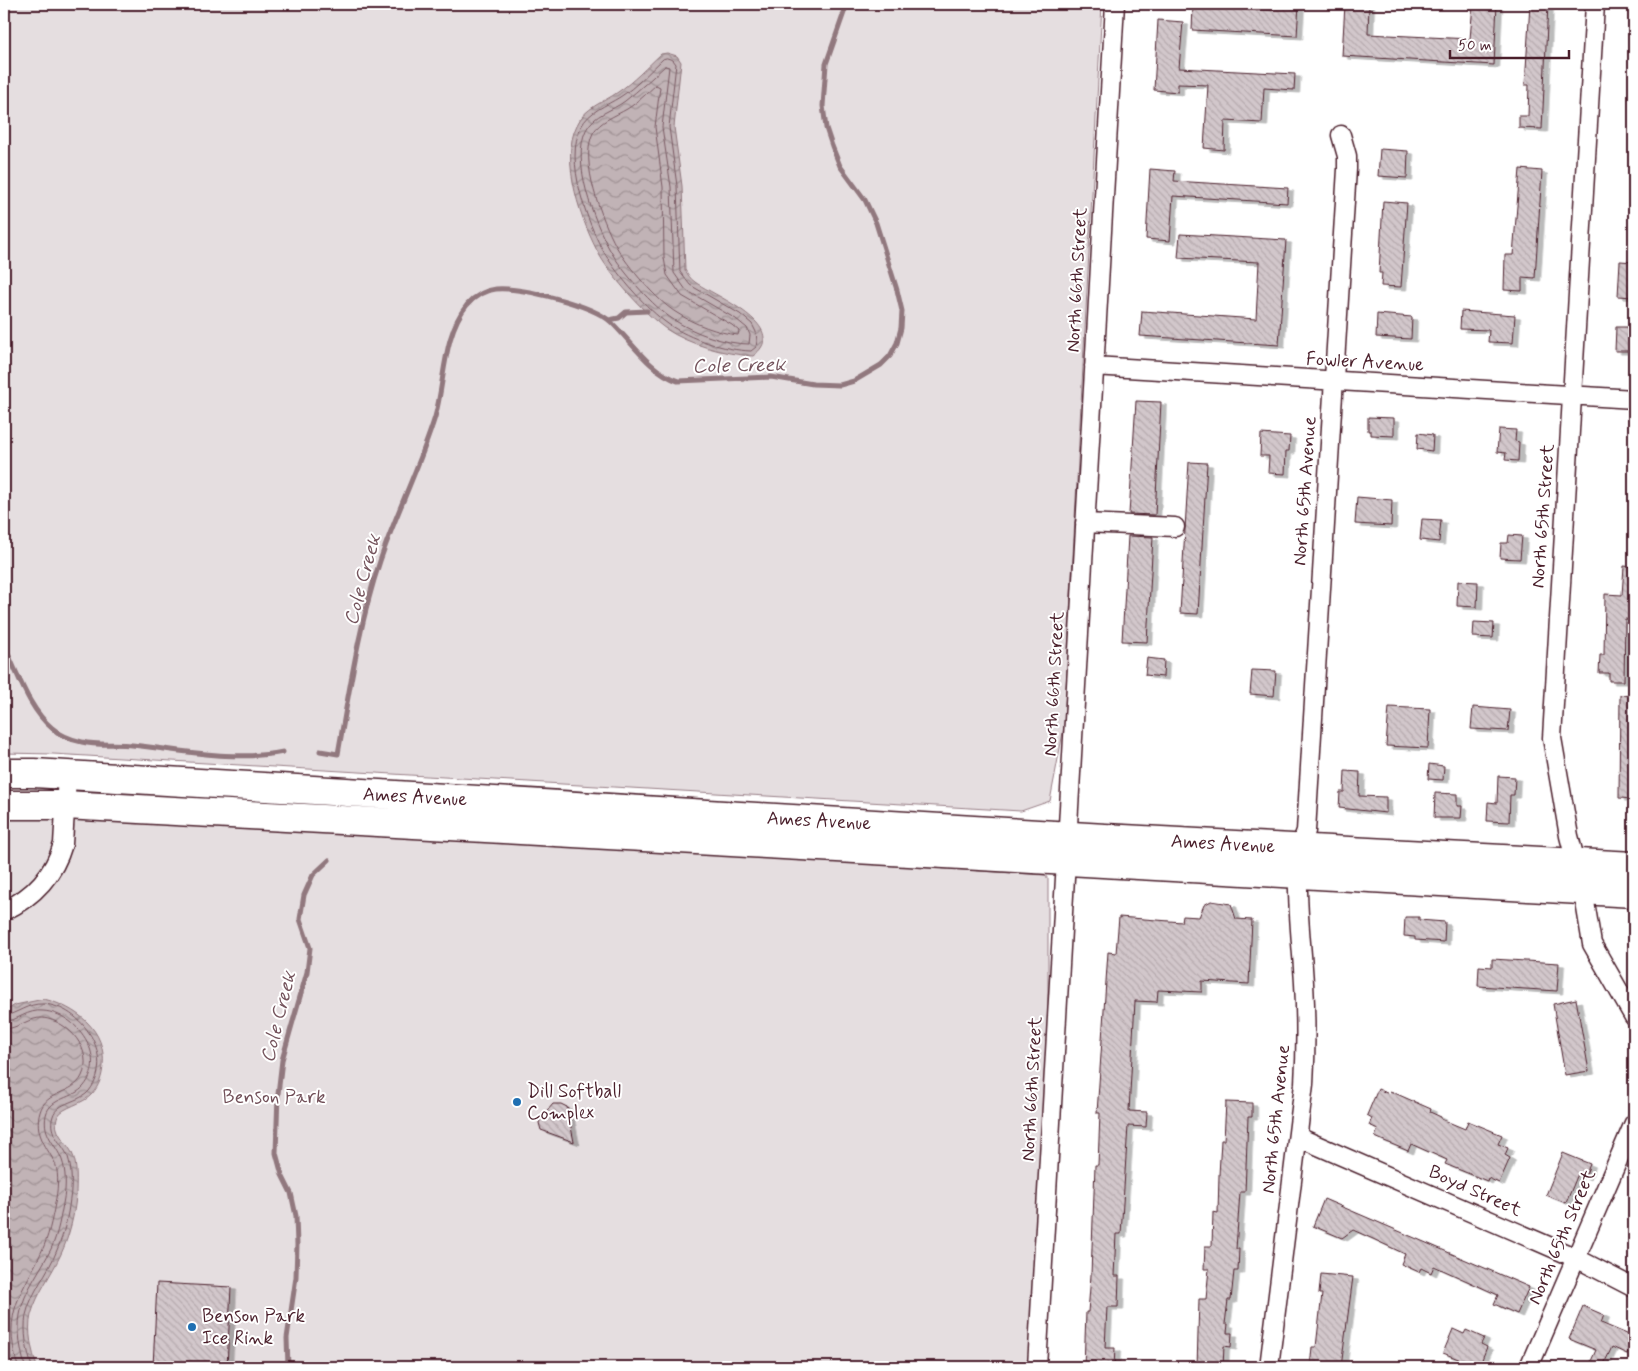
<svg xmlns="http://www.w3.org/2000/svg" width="1638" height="1371" viewBox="0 0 1638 1371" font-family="Mynerve,sans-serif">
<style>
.green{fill:#e5dee0;stroke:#987e86}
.water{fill:url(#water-waves);stroke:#91787e}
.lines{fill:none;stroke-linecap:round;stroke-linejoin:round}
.shore{stroke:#7a5a63;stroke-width:1}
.stream{stroke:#91787e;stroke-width:5}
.building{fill:url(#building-back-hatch);stroke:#4a1f2b;filter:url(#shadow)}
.minor-casing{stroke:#4a1f2b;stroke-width:21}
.primary-casing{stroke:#4a1f2b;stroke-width:31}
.minor{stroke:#fff;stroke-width:18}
.primary{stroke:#fff;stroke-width:28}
.poi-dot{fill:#1f6fb2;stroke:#fff;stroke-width:2}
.labels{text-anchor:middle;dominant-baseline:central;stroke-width:4;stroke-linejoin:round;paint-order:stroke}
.street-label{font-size:19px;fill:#4a1f2b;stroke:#fff}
.poi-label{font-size:19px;fill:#4a1f2b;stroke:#fff;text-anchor:start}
.park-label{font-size:19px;fill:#714f58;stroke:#fff}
.water-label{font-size:20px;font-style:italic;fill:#74535c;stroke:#fff}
</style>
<defs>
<pattern id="water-waves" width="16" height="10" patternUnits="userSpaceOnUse" patternTransform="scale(1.25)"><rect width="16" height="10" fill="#c1b3b6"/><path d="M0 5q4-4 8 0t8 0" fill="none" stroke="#9f9194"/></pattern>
<pattern id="building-back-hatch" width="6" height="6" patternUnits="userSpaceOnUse" patternTransform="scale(1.25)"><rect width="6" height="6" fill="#d2c7cb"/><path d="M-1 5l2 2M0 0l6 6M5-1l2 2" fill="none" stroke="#b6aaae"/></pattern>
<filter id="shadow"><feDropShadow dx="5.5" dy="3" stdDeviation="0" flood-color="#0004"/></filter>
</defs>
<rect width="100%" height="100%" fill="#fff"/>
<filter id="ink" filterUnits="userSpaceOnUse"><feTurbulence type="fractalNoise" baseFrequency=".02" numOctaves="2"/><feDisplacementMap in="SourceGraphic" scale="10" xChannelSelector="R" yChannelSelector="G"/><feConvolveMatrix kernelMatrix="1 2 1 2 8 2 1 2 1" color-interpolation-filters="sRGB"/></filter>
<g filter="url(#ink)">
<path class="green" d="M4,4h1098l-38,723 -14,74 -29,10 -968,-57 -49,-1z
M33,812l1012,63 3,4v127l-20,361h-1024v-553z"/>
<path class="water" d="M667,53l10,3 4,6 -7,65 8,59 3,84c3,4 5,9 10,12 17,13 98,44 58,74 -29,-2 -63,-11 -87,-27 -20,-14 -54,-52 -66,-73 -18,-32 -41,-96 -23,-131 8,-18 26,-22 41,-33 15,-10 29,-25 43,-38z
M44,999c32,8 63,31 59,67 -1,11 -4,20 -11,28 -8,10 -30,13 -34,22 -7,15 9,26 14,37 6,12 4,30 4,42 -1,18 -7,42 -15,59 -9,20 -24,39 -30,61 -4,17 1,36 6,52h-33v-355l11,-7z"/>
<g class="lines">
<path class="shore" d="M667,58l6,2 3,4 -7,63 8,59 3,86 10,13 50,29 12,10 4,8 1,9 -1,6 -5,4c-27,-1 -61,-12 -83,-27 -21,-15 -49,-47 -63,-70 -18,-30 -41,-95 -24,-127 8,-16 25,-21 39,-30 16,-10 29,-25 43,-38z
M665,66l4,1 -7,60 9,60 3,86 12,17 50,29 11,9 3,7 -1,9c-24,0 -55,-11 -75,-24 -21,-13 -52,-49 -64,-70 -16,-28 -39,-89 -24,-120 8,-16 26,-19 39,-29 14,-11 27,-23 40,-35z
M656,85l4,2 -5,40 8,60 1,71 3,17 15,21 50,29 7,6 -1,4c-20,-2 -44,-11 -61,-22 -20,-12 -49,-46 -61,-67 -14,-26 -37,-85 -23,-113 7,-12 22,-17 34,-24 10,-6 20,-16 29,-24z
M4,1016c13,-2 24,-13 39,-12 39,2 73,53 46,87 -9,11 -32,11 -36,25 -6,18 10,27 15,41 4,12 4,30 2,42 -2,17 -6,35 -13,51 -8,22 -26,42 -31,65 -3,17 1,36 6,52
M4,1022c13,-1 24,-13 39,-11 34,2 65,46 41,75 -10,13 -34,11 -38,29 -4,20 10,29 16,45 4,11 4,27 2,38 -3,17 -6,36 -13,51 -10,21 -28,43 -31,66 -3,17 1,36 5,52
M4,1029c14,0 25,-12 39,-11 26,3 51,33 39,58 -9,19 -36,14 -42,36 -6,20 5,33 14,49 5,8 4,27 2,37 -3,16 -6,33 -12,48 -21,49 -43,63 -26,121"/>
<path class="stream" d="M609,320l10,-2 7,-6 21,-1
M4,646c14,27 24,62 48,82 8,7 20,12 30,14 16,4 33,1 50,3 50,5 100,17 151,7
M320,751l18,3c11,-62 22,-134 42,-193 16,-48 40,-95 55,-144 10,-35 8,-83 32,-112 8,-9 18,-15 29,-16 25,-2 97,16 115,33 21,20 39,50 67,59l93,-4 42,7 27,1 14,-4 27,-16 9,-9 7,-13 4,-15 1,-17 -5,-21 -21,-67 -11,-23 -25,-34 -8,-20 -6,-18 -3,-22 3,-42 21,-60
M288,1367l-1,-29 9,-61 1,-32 -1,-29 -5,-23 -9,-18 -6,-22 2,-59 4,-34 25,-88 3,-24 -10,-29 4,-24 9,-20 16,-15"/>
</g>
<path class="building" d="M1274,4h25l-2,32 -105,-6 1,-24 80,4z
M1345,4h24l-1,30 102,5 3,-35h24l-3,61 -152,-9z
M1530,4h18l-6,125 -23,-1v-12h9l1,-31h-4z
M1158,20l25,2 -4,46 116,6 -1,16 -30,-2 -2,35 -37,-2 -1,29 -20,-2 4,-63 -30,-1v8l-24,-2z
M1380,149l28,2 -1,27 -29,-2z
M1150,169l25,2 -1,10 114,7 -1,15 -114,-7 -3,45 -24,-2z
M1520,169l22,2 -7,107 -13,-1v14l-18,-1 1,-35h8z
M1383,201l24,2 -6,84 -20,-1 1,-13h-3z
M1180,234l106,6 -7,105 -139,-9 2,-25 114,8 3,-57 -81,-4z
M1620,261l14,1v35l-16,-1z
M1461,311l54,4 -2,28 -25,-1 1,-12 -29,-1z
M1377,314l35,3 -1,22 -35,-2z
M1616,327h18v24h-19z
M1136,401l25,1 -6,113 -26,-1z
M1368,417l26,1v18l-23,-1v-4h-3z
M1499,429l17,1 -1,11 4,1 -1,19 -13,-1 1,-7 -9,-1z
M1418,433l15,2 -1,16 -15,-2z
M1261,434l29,2 -1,15h-3l-1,23 -17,-1 1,-17h-9z
M1189,462l18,1 -9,151 -18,-1z
M1357,497l35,3 -1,26 -36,-2z
M1422,519l19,1 -2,22 -19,-2z
M1509,535l13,1 -2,23 -20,-1 1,-15h7z
M1128,536l25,1 -6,105 -25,-1z
M1624,566l10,1 -1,53 -8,-1 -1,62h-15v-8h-10l1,-18h4l1,-61 17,1z
M1458,581l20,1 -1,25 -20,-1z
M1474,622l20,1 -1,15 -20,-1z
M1147,658l17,2 -1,17 -18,-2z
M1252,670l24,1 -2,25 -24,-2z
M1620,695l14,1v103l-15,-1z
M1389,707l41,2 -2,39 -42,-2z
M1473,707l37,3 -2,21 -37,-2z
M1429,764l15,2 -1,14 -15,-1z
M1345,771l15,1 -1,24 27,1v16l-47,-5 1,-16h4z
M1498,776l17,1 -1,18h-4l-1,27 -22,-1 1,-19 9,1z
M1435,793l22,1v12h5l-1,12h-27z
M1211,901l20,3 5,15 16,1 -3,64 -47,-3v11l-44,-2 -1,12 -22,-1 -6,110 18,1 -1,15 -18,-1 -7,108h-5l-2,42h5l-1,31h-11l-2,41h10l-1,19h-30l2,-55h2l3,-37 4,-110h3l2,-52h-3l11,-161 8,1 3,-36 63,5 1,-6 16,1 5,-12z
M1405,917h14v3l26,2 -1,20 -29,-2v-3l-11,-1z
M1492,959l67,4 -2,28 -79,-5 1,-20 13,1z
M1576,999l13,72 -24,4 -12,-71z
M1378,1089l11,5 1,-3 41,18 -1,3 11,5v2l24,10 3,-8 34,14 -4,9 10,4 -3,7 5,3 -11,25 -11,-5 -1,3 -42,-17 2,-4 -36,-16 -3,7 -33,-14 3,-8 -9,-4 3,-7 -5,-3z
M1226,1102l26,1v14h-4l-3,75h-5l-4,57h3l-1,22h-4l-3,29h-3l-3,24h3l-1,9h5l-1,14 -7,-1 -1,21h-26l2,-68h7l3,-30h-5l1,-23h7l1,-34 5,1 1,-38 2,-35h3z
M553,1104h8l6,3 7,35 -33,-12 -2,-7 2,-5z
M1563,1153l27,11 -5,13 -7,-3 -12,29 -20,-8z
M1324,1199l205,88 -12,27 -23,-10 4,-9 -64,-29 -3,7 -10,-5 -2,4 -18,-8 4,-10 -32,-15 -20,-9 -11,8 -29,-12z
M1321,1274l32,3 -12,90h-31l2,-20h4l6,-53h-3z
M157,1283l74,4 -4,80h-74z
M1583,1306l21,9 -3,8 33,14 -7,17 -15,-7 -9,19 -12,-5 5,-11 -27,-11z
M1453,1329l11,5 2,-4 18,8 -3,6 6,3 -8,20 -36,-14z"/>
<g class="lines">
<g class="minor-casing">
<path id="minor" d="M1595,4l-43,734 17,98 14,54 9,54 42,73
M1094,366l540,33
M1085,523l90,4
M1299,849l7,-18 41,-662v-13l-6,-21
M4,911c29,-14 50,-36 59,-67l4,-68
M1298,1137l278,121 58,30
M1037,1367l78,-1363
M1269,1367l35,-283c2,-33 2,-67 0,-101 -2,-36 -7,-72 -6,-108
M1529,1367l105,-244"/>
</g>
<g class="primary-casing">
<path id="primary" d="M4,773h30l1071,65 529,28
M4,805h61l313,17 1256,71"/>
</g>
<use href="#minor" class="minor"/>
<use href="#primary" class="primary"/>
</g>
</g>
<g class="poi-dot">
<circle cx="517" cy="1102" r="5"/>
<circle cx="192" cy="1327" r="5"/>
</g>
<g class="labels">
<g class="street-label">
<text transform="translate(1077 280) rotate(-87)">North 66th Street</text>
<text transform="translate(1365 362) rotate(3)">Fowler Avenue</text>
<text transform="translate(1305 491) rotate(-86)">North 65th Avenue</text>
<text transform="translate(1543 516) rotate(-86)">North 65th Street</text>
<text transform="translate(1054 684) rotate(-87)">North 66th Street</text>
<text transform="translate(415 797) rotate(3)">Ames Avenue</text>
<text transform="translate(819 821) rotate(3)">Ames Avenue</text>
<text transform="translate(1223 844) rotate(3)">Ames Avenue</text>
<text transform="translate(1032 1089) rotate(-87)">North 66th Street</text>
<text transform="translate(1276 1119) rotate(-84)">North 65th Avenue</text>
<text transform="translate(1475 1191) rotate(24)">Boyd Street</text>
<text transform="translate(1562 1237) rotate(-67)">North 65th Street</text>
</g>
<g class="poi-label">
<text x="527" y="1091">Dill Softball<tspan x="527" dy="22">Complex</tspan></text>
<text x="202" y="1316">Benson Park<tspan x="202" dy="22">Ice Rink</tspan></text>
</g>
<g class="park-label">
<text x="274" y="1097">Benson Park</text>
</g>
<g class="water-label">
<text transform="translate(739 366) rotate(-1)">Cole Creek</text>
<text transform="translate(363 580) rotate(-75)">Cole Creek</text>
<text transform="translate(279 1017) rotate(-76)">Cole Creek</text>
</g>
</g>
<rect width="1638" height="1371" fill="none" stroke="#fff" stroke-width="20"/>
<rect x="10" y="10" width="1618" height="1351" fill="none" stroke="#4a1f2b" stroke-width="2" filter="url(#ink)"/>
<path d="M1450 50v8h119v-8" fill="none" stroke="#4a1f2b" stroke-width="2.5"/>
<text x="1458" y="50" font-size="15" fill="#4a1f2b" stroke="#ffffff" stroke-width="4" paint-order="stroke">50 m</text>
</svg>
